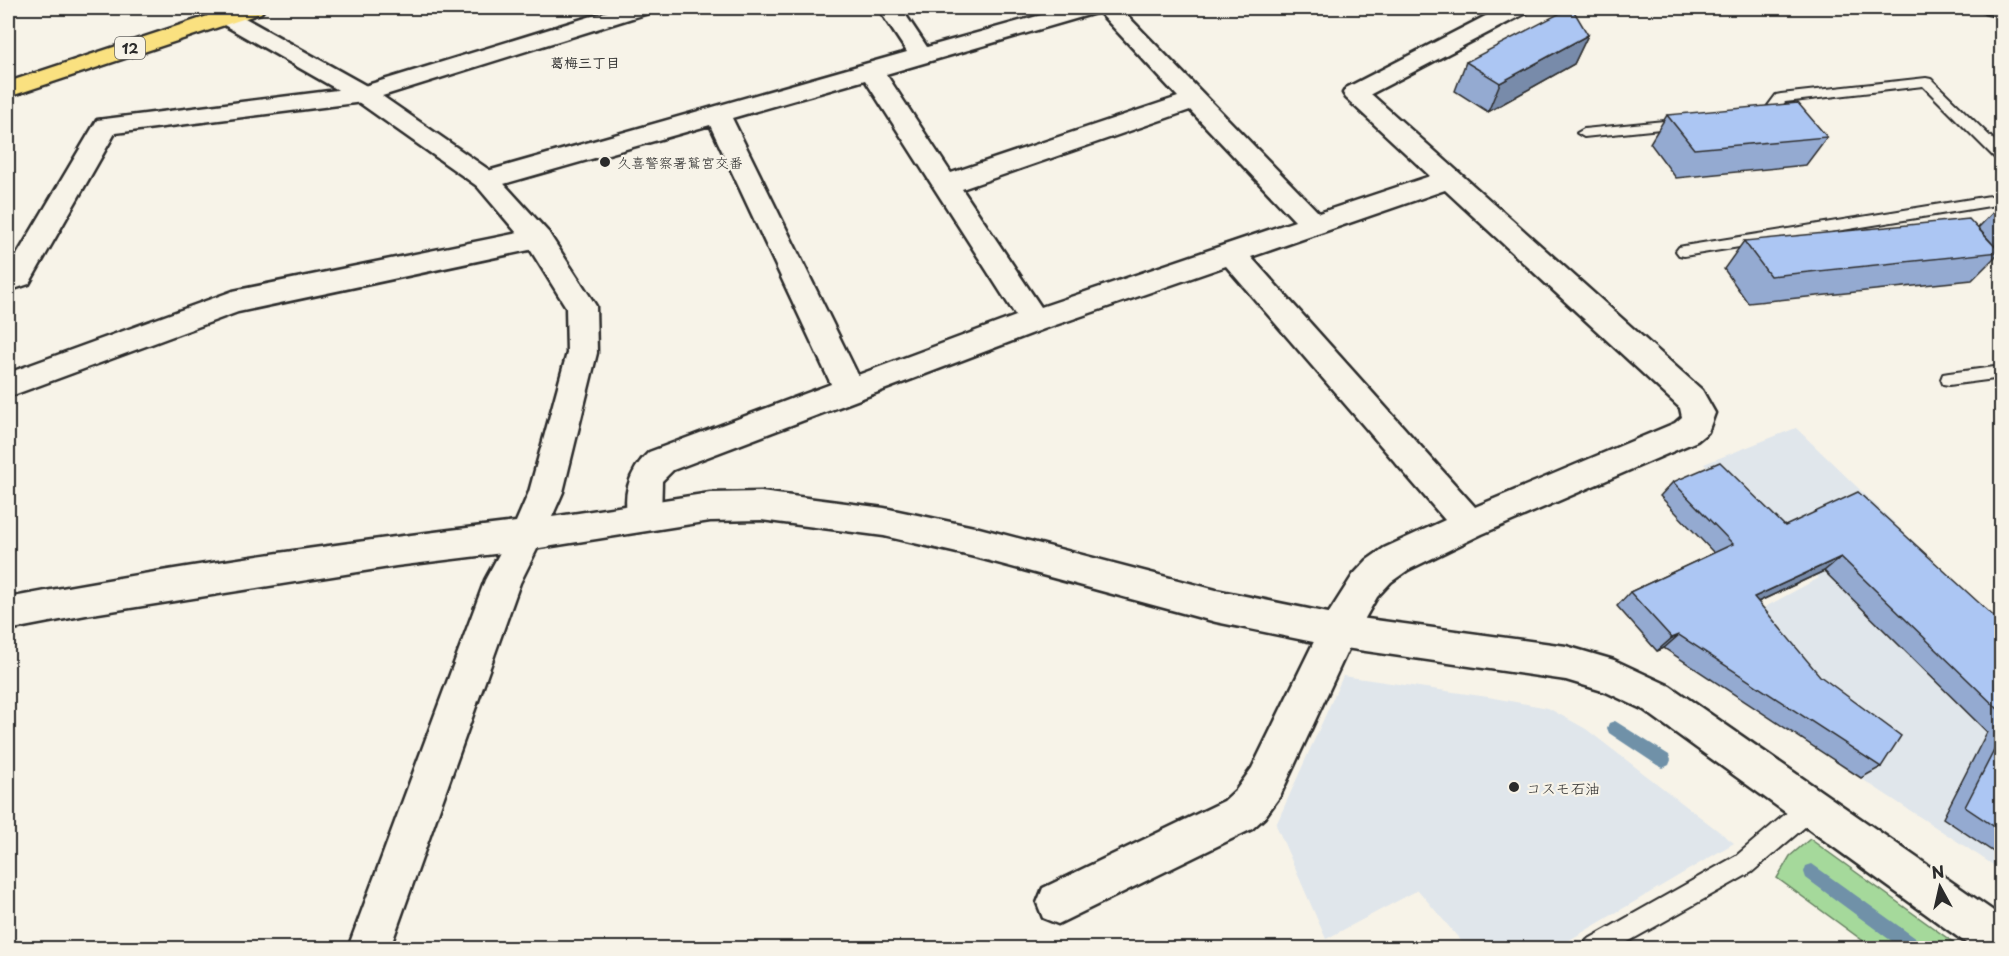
<svg xmlns="http://www.w3.org/2000/svg" width="2009" height="956" viewBox="0 0 2009 956" font-family="'Playpen Sans','Klee One',sans-serif">
<style>
.built{fill:#e0e6eb}
.green{fill:#a5d99b;stroke:#688263;stroke-width:1.5}
.lines{fill:none;stroke-linecap:round;stroke-linejoin:round}
.stream{fill:#6f91a8;fill-rule:evenodd}
.service-casing{stroke:#2b2b2b;stroke-width:4}
.minor-casing{stroke:#2b2b2b;stroke-width:5}
.tertiary-casing{stroke:#2b2b2b;stroke-width:5}
.primary-casing{stroke:#2b2b2b;stroke-width:5}
.service{fill:#f7f3e8;fill-rule:evenodd}
.minor{fill:#f7f3e8;fill-rule:evenodd}
.tertiary{fill:#f7f3e8;fill-rule:evenodd}
.primary{fill:#fae180;fill-rule:evenodd}
.wall{fill:#94aad1;stroke:#2b2b2b;stroke-width:1.5}
.shaded-wall{fill:#788baa;stroke:#2b2b2b;stroke-width:1.5}
.building{fill:#acc6f3;stroke:#2b2b2b;stroke-width:1.5}
.poi-dot{fill:#2b2b2b;stroke:#f7f3e8;stroke-width:2}
.labels{text-anchor:middle;dominant-baseline:central;stroke-width:4.5;stroke-linejoin:round;paint-order:stroke}
.shield{fill:#f7f3e8;stroke:#686764;stroke-width:1.5}
.shield-label{font-size:14px;font-weight:bold;fill:#2b2b2b}
.far-neighbourhood-label{font-size:14px;font-weight:bold;fill:#2b2b2b;stroke:#f7f3e8}
.far-poi-label{font-size:14px;fill:#2b2b2b;stroke:#f7f3e8;text-anchor:start}
.poi-label{font-size:15px;fill:#2b2b2b;stroke:#f7f3e8;text-anchor:start}
</style>
<rect width="100%" height="100%" fill="#f7f3e8"/>
<filter id="ink" filterUnits="userSpaceOnUse"><feTurbulence type="fractalNoise" baseFrequency=".0167" numOctaves="2"/><feDisplacementMap in="SourceGraphic" scale="12" xChannelSelector="R" yChannelSelector="G"/><feConvolveMatrix kernelMatrix="1 2 1 2 8 2 1 2 1" color-interpolation-filters="sRGB"/></filter>
<g filter="url(#ink)">
<path class="built" d="M1796,428l205,198v244l-327,-214 145,-78 -115,-114z
M1343,676l145,21 60,11 38,21 148,114 -178,105h-89l-49,-58 -92,49 -50,-114z"/>
<path class="green" d="M1810,839l151,109h-88l-96,-70 13,-22z"/>
<g class="lines">
<path class="stream" d="M1615,721l54,34 2,5 -2,5 -6,3 -6,-3 -48,-32 -2,-5 2,-5z
M1812,864l109,78 3,6h-23l-95,-70 -2,-6 2,-6z"/>
<g class="service-casing">
<path id="service" d="M1926,78l5,1 71,69v14l-5,-2 -74,-74 -138,16 -12,16 -17,2 -7,-4 2,-3 13,-2 12,-16 5,-1z
M1684,119l5,1 2,3 -2,3 -105,11 -7,-4 7,-4z
M2002,194v10l-318,52 -5,-1 -3,-4 3,-4 5,-1z
M2002,366v12l-53,7 -6,-1 -2,-5 2,-5 6,-1z
M1811,796l8,3 3,8 -3,8 -67,57 -135,76h-34l4,-8 149,-84 67,-57z"/>
</g>
<g class="minor-casing">
<path id="minor" d="M618,8h34l-4,5 -285,89 -248,31 -86,151 -21,7v-21l89,-150 264,-33z
M878,8h23l26,39 139,-39h54l199,205 111,-37 -84,-78 -3,-5 3,-5 155,-80h28l-3,5 -155,81 331,296 13,23 -7,19 -11,9 -215,93 -74,36 -17,12 -14,15 -26,46 -71,153 -16,22 -12,11 -194,95 -15,-6 -6,-15 6,-15 181,-87 12,-11 16,-22 73,-149 28,-44 14,-15 17,-12 61,-28 -219,-254 -182,63 -371,141 -11,11 -1,35 -5,10 -12,4 -12,-4c-13,-26 -3,-56 17,-74l182,-68 -121,-259 -224,64 -9,-3 -4,-6 4,-6 430,-122zM1099,12l79,85 -227,76 -65,-99zM865,80l151,236 -158,59 -126,-257zM1190,110l105,111 -254,86 -79,-118zM1445,190l235,218 2,9 -7,6 -200,84 -224,-250z
M1981,8h21v9l-17,-4z
M538,229l10,3 4,7 -4,7 -310,66 -230,85v-24l225,-82z
M527,520l12,5 5,10 -24,48 -130,365h-42l137,-368 30,-55z"/>
</g>
<g class="tertiary-casing">
<path id="tertiary" d="M199,8h28l145,81 123,85 53,58 43,66 5,8 1,47 -34,139 -11,25 158,-24 51,-1 123,16 95,20 237,62 122,25 228,31 48,14 56,26 332,231v31h-29l-329,-238 -38,-18 -40,-12 -228,-33 -122,-25 -237,-64 -95,-22 -123,-16 -51,1 -183,29 -131,16 -310,49 -78,15v-32c168,-32 338,-56 508,-76l13,-30 38,-139 -1,-46 -38,-61 -51,-60 -123,-87 -151,-86z"/>
</g>
<g class="primary-casing">
<path id="primary" d="M232,8h33l-4,5 -253,84v-15z"/>
</g>
<use href="#service" class="service"/>
<use href="#minor" class="minor"/>
<use href="#tertiary" class="tertiary"/>
<use href="#primary" class="primary"/>
</g>
<path class="wall" d="M1588,35l-14,29 -86,48 -33,-21 11,-29z
M1667,115l160,22 -21,28 -130,13 -26,-35z
M2001,204v49l-23,-25z
M1744,241l256,11 -28,28 -224,23 -24,-34z
M1673,482l112,44 216,97v234l-58,-39 44,-86 -163,-161 -66,31 123,165 -20,11 -197,-130 -7,3 -40,-45 13,-14 84,-39 -54,-57z"/>
<path class="shaded-wall" d="M1588,35l-14,29 -86,48 12,-29z
M1841,557l-17,14 -86,40 16,-14z
M1679,635l-15,13 -7,3 15,-13z"/>
<path class="building" d="M1570,8h2l16,27 -88,48 -34,-21z
M1798,103l29,34 -133,12 -27,-34z
M1969,219l31,33 -230,24 -26,-35z
M1720,462l65,64 73,-34 143,131v89l-160,-155 -87,40 66,79 81,60 -20,31 -202,-132 -7,3 -42,-46 103,-48 -60,-62z
M2001,737v94l-36,-24z"/>
</g>
<g class="poi-dot">
<circle cx="605" cy="162" r="6"/>
<circle cx="1514" cy="787" r="6"/>
</g>
<g class="labels">
<rect class="shield" x="115" y="37" width="30" height="22" rx="4.5"/>
<g class="shield-label">
<text x="130" y="48">12</text>
</g>
<g class="far-neighbourhood-label">
<text x="585" y="62">葛梅三丁目</text>
</g>
<g class="far-poi-label">
<text x="617" y="162">久喜警察署鷲宮交番</text>
</g>
<g class="poi-label">
<text x="1526" y="787">コスモ石油</text>
</g>
</g>
<rect width="2009" height="956" fill="none" stroke="#f7f3e8" stroke-width="30"/>
<rect x="15" y="15" width="1979" height="926" fill="none" stroke="#2b2b2b" stroke-width="2" filter="url(#ink)"/>
<g transform="translate(1940 887) rotate(352)" stroke="#f7f3e8" stroke-width="4.5" paint-order="stroke">
<path d="M0-4.5L10 22L0 15L-10 22Z" fill="#2b2b2b"/>
<text y="-9" font-size="16" font-weight="bold" text-anchor="middle" fill="#2b2b2b">N</text>
</g>
</svg>
